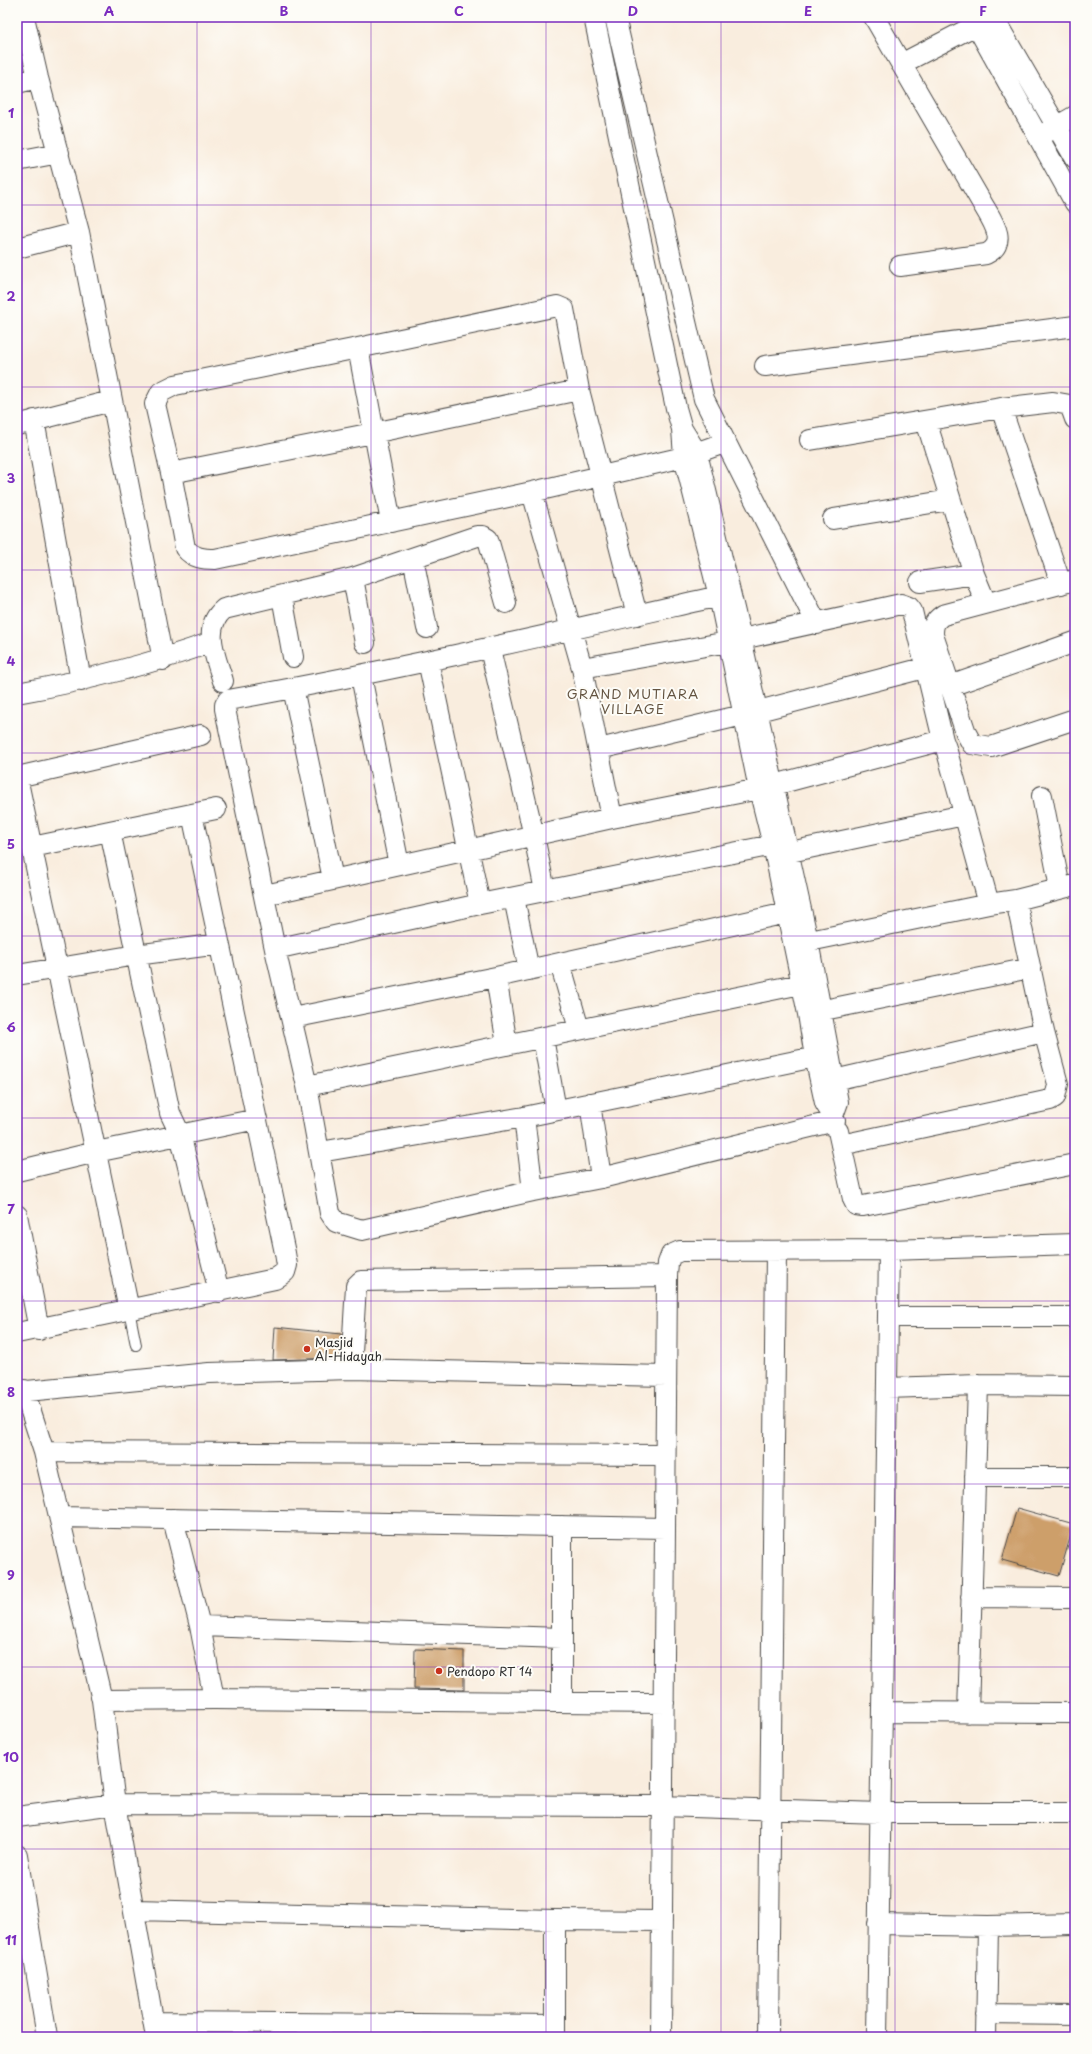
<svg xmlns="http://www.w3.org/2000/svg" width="1092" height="2054" viewBox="0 0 1092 2054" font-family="'Playpen Sans',sans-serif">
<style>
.building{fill:#cd9f6b}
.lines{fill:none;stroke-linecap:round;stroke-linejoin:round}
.lane-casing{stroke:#4a4846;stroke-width:12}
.street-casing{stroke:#4a4846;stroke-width:22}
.lane{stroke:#fff;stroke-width:10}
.street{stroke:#fff;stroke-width:20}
.grid{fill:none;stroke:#7b2cbf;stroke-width:1;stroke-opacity:0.55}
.poi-dot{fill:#c8321e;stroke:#fdfcf7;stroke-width:1.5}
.labels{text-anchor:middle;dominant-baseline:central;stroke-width:4;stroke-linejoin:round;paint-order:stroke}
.poi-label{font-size:12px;fill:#2b2b2b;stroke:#fdfcf7;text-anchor:start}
.neighbourhood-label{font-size:13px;letter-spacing:1px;fill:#645441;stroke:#fdfcf7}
.neatline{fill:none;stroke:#7b2cbf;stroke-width:1.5}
.grid-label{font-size:13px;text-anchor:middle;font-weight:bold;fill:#7b2cbf}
</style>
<rect width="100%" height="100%" fill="#fdfcf7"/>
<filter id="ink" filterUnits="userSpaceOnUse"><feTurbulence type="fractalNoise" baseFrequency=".025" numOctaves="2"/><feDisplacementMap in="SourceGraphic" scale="8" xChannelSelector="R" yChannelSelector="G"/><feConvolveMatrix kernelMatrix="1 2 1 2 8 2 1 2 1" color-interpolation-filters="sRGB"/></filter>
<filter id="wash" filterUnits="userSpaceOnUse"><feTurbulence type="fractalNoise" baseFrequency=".012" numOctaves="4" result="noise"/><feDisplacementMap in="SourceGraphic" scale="16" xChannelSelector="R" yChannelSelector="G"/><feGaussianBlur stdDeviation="0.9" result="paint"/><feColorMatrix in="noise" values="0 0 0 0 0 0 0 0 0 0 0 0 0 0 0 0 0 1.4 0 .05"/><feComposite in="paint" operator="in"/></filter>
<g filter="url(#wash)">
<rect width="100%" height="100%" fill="#f9edde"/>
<g id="blocks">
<path class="building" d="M275,1327l66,7 -1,24 -67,2z
M1017,1508l57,16 -15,52 -57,-16z
M415,1649l49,2v39l-50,-1z"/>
</g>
</g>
<g filter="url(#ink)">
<use href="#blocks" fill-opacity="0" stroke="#4a4846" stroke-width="1"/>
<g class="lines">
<g class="lane-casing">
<path id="lane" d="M129,1310l7,35"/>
</g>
<g class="street-casing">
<path id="street" d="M24,17l14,61 41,154 84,428
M594,17l82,391 6,21
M615,17l89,382 113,225
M874,17l108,186c9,16 28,40 4,51l-86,12
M970,17l6,8 99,178
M993,17l82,141
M901,64l75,-39
M17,83l21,-5
M1047,132l28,-16
M17,161l42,-8
M17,248l62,-16
M358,348l-183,37 -14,7 -6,12 16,69 14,75c8,10 18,11 30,11l317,-67 152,-35 40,-14
M765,366l310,-40
M1001,408l60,176
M34,420l47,261
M926,421l48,153 12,29
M17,425l94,-24
M682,429l15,24 44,185 67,303 30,161 -5,14 -8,-13 -10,-46 -7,-43 -35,-169 -14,-56 -40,-193 -35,-139z
M810,440l191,-32 52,-6 17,3 5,14
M171,473l202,-40 206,-43
M532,492l50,176 30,150
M833,519l117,-19
M391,522l-33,-174 199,-42 7,3 15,81 58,225
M413,558l14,70
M353,578l12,65
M1075,580l-132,35c-9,6 -10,10 -10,20l33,98 6,11 19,3 84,-28
M920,582l54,-8
M282,596l11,61
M719,596c-163,37 -326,75 -491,104l-3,5v4l50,240 32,137 23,127 6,9 26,8 171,-39 68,-13 234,-57
M490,649l44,187 11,55
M428,661l52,243
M582,668l146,-26 173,-38 8,3 3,4 31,129 3,8 43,156
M361,676l38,189
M223,681c-7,-24 -22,-53 1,-72l129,-31 124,-42h6l5,3 18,64
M950,686l125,-44
M293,688l40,191
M17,693c67,-12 131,-28 195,-51
M599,749l144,-34 181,-47
M17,777l112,533
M17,777l184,-42
M1042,796l18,92
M110,831l60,282 10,21 39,158
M32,847l184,-38
M776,855l188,-40
M265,895l347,-77 147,-29 184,-49
M514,898l15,72
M795,944l194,-40 27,-4 59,-15
M275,949l205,-45 293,-59
M560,963l19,66
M17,975l119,-20 83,-11
M496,977l11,68
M809,1013l221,-45
M292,1018l204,-41 291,-64
M543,1038l13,72
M821,1083l223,-51
M307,1086l494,-102
M590,1103l11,75
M524,1117l9,74
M838,1131l15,68 3,6 7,1 212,-42
M841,1145l209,-45 5,-3 3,-13 -14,-52 -28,-132
M320,1152l204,-35 291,-60
M17,1171l79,-19 161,-33
M17,1215l22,115
M888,1317h187
M17,1333l258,-54 10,-7 2,-7 -2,-12 -93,-439
M351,1369l5,-83 5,-5 306,-5
M887,1388l91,-3 97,1
M24,1390l20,62 58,248 13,104 41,233
M17,1392l192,-19 142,-4 315,7
M44,1452l620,3
M975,1477h100
M59,1517l606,11
M173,1519l27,107 14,73
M562,1526v175
M971,1597l104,1
M200,1626l361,12
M102,1700l112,-1 450,4
M882,1712l193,1
M968,1713l10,-328
M17,1817l98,-13 547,2 218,7h195
M17,1855l30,182
M134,1910l421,10 107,1
M878,1924l110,2 87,-2
M986,2014l89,1
M154,2022l401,3
M555,2037v-117
M661,2037l6,-761 1,-13 3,-8 9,-4 209,-1 186,-6
M768,2037l8,-786
M877,2037l12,-787
M986,2037l2,-111"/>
</g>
<use href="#lane" class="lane"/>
<use href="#street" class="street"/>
</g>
</g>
<path class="grid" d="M197,17v2020M371,17v2020M546,17v2020M721,17v2020M895,17v2020M17,205h1058M17,387h1058M17,570h1058M17,753h1058M17,936h1058M17,1118h1058M17,1301h1058M17,1484h1058M17,1667h1058M17,1849h1058"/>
<g class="poi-dot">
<circle cx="307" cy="1349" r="4"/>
<circle cx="439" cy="1671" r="4"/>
</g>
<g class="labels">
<g class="poi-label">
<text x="315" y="1342">Masjid<tspan x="315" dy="14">Al-Hidayah</tspan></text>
<text x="447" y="1671">Pendopo RT 14</text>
</g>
<g class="neighbourhood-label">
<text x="633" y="693">GRAND MUTIARA<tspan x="633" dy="15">VILLAGE</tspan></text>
</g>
</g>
<rect width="1092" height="2054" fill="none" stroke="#fdfcf7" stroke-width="44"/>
<rect x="22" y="22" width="1048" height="2010" class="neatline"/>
<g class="grid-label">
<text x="109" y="16">A</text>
<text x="284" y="16">B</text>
<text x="459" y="16">C</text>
<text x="633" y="16">D</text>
<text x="808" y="16">E</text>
<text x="983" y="16">F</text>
<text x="11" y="118">1</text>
<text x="11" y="301">2</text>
<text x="11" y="483">3</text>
<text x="11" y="666">4</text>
<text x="11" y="849">5</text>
<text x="11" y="1032">6</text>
<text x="11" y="1214">7</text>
<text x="11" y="1397">8</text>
<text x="11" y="1580">9</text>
<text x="11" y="1762">10</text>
<text x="11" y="1945">11</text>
</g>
</svg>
